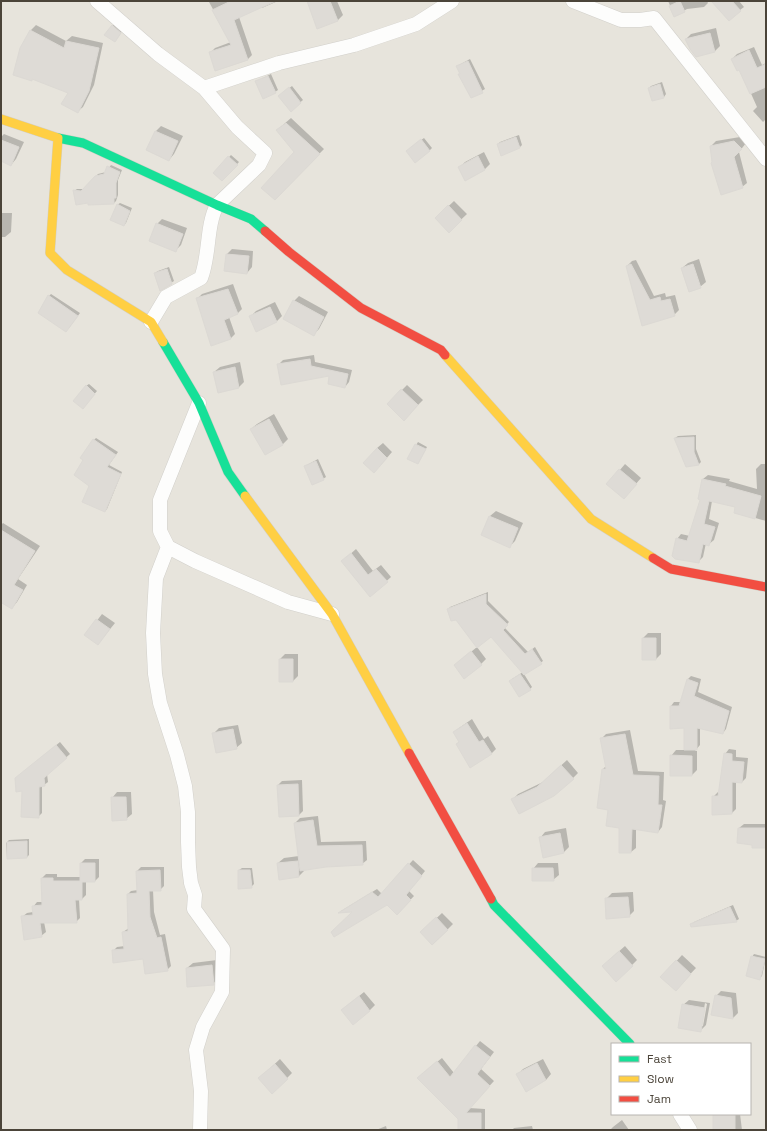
<svg xmlns="http://www.w3.org/2000/svg" width="767" height="1131" viewBox="0 0 767 1131" font-family="'Space Grotesk',sans-serif">
<style>
.residential{fill:#e7e4dc;fill-rule:evenodd}
.shadow{fill:#0003;fill-rule:evenodd}
.building{fill:#dedbd6;stroke:#dcd9d4}
.lines{fill:none;stroke-linecap:round;stroke-linejoin:round}
.street-casing{stroke:#d2d0cb;stroke-width:15}
.fast-casing{stroke:#d3cfc5;stroke-width:10}
.slow-casing{stroke:#d3cfc5;stroke-width:10}
.jam-casing{stroke:#d3cfc5;stroke-width:10}
.street{stroke:#fdfdfc;stroke-width:14}
.fast{stroke:#16e098;stroke-width:9}
.slow{stroke:#ffcf43;stroke-width:9}
.jam{stroke:#f24e42;stroke-width:9}
</style>
<rect width="100%" height="100%" fill="#f4f2ee"/>
<path class="residential" d="M1,1h765v1129h-765zM612,1044h138v70h-138z"/>
<path class="shadow" d="M211,1h67l-16,7 -1,-1 -22,10 13,38 -5,5 -37,-7 5,-5 16,-6 -22,-40z
M323,1h14l6,14 -6,6z
M668,1h39l1,2 -4,4 -17,2 -12,7z
M713,1h26l5,6 -4,3z
M115,23l8,7 -6,8 -5,-12z
M36,25l30,16 6,-5 31,7 -9,42 -11,22 -6,5 -8,-20 -36,-14 -1,1 -1,-49z
M716,28l4,18 -5,5 -29,-12 5,-5z
M754,47l8,18 4,-2v56l-3,3 -10,-11 4,-4 -17,-38 -8,-10 5,-5z
M470,59l15,30 -14,8 -11,-23 1,-1 -4,-7z
M271,74l7,16 -3,2 -18,-11z
M662,82l4,12 -2,3 -11,3 -4,-12 2,-2z
M292,86l11,14 -12,10 -9,-16z
M291,118l33,31 -49,50 20,-47 -18,-22z
M161,126l22,10 -9,18 -5,6 -22,-10 9,-19z
M4,134l20,8 -8,17 -5,6 -10,-5v-23z
M519,135l3,10 -2,2 -22,-3 2,-2z
M740,137l6,6 -7,9 8,31 -5,4 -29,-25 -2,-16 5,-5z
M424,138l8,10 -3,3 -20,-2z
M484,152l6,12 -5,5 -19,11 -6,-13 5,-5z
M231,155l8,7 -17,18 -8,-7z
M111,165l11,5 -4,10v15l-2,6 -2,2 -25,-1 -15,-11 3,-2h7l14,-15 8,-2z
M454,201l13,13 -18,17 -13,-13z
M120,203l12,5 -6,15 -2,2 -7,-20z
M1,213h11l-1,19 -6,5h-4z
M162,219l25,9 -6,17 -5,5 -19,-26z
M232,249l21,2 -1,16 -5,6 -22,-2 2,-17z
M699,259l7,23 -6,5 -18,-19 6,-5z
M636,260l18,36 11,-3 1,4 9,-2 4,15 -5,5 -32,9 -15,-58 5,-5z
M169,267l5,14 -3,2 -16,-10 3,-2z
M233,284l9,25 -4,4 -9,4 6,17 -5,5 -33,-40 5,-5z
M51,294l29,19 -11,15 -20,-32z
M299,296l29,16 -9,17 -6,6 -19,-34z
M275,302l7,14 -5,5 -27,-4 6,-6z
M314,355l1,7 37,8 -3,12 -4,5 -14,-12 -53,-10 5,-5z
M240,362l4,20 -5,5 -21,5 -4,-20 6,-5z
M89,384l8,7 -12,14 1,-19z
M407,385l16,15 -19,19 -2,-29z
M274,414l14,25 -5,5 -18,10 -14,-25 6,-5z
M696,435v14l5,13 -2,2 -12,2 -12,-28 3,-2z
M96,438l22,14 -9,13 13,7 -15,37 -2,2 -15,-26 4,-45z
M418,442l9,5 -9,16 -10,-5z
M383,443l9,9 -13,15 -2,-19z
M318,459l8,18 -3,2 -18,-13z
M625,464l16,14 -12,14 -21,-8z
M761,464h5v57l-31,-9 2,-6 -25,-5 -3,18 10,4 -5,17 -5,4 -3,-1 -3,14 -5,5 -21,-23 4,-5 9,2 11,-37 -2,-1 4,-19 5,-4 22,4 -1,2 28,8 -1,-20z
M496,511l27,12 -8,18 -5,5 -28,-11 8,-19z
M3,523l37,23 -22,33 9,6 -10,17 -5,6 -11,-7v-76z
M356,549l17,22 8,-6 10,12 -21,19 -23,-39z
M488,592v9l21,21 -5,5 24,25 7,-5 8,14 -19,13 8,13 -2,2 -18,-10 11,-7 -31,-37 -44,-25 2,-3z
M102,614l13,9 -17,21 -12,-9z
M648,633h13v21l-5,5 -13,-21z
M477,647l9,12 -5,5 -26,1z
M285,654h13v22l-5,5 -13,-22z
M691,676l10,3 -3,13 34,15 -6,22 -3,4 -23,-6v18l-5,6h2v19l-5,5 -21,-19 5,-6h9v-23l-14,-21 3,-4h7l6,-22z
M472,719l12,20 4,-3 8,13 -4,4 -22,14 -13,-23 3,-3 -6,-9 5,-4z
M238,725l4,18 -6,5 -23,-14 6,-6z
M630,730l8,41 26,1 -1,28 3,1 -4,26 -4,5 -22,-3v19l-5,4 -11,-25 -10,-18 -7,-40 3,-3 -5,-27 5,-5z
M60,742l10,12 -23,20 1,8 -4,3 -2,1v27l-4,4 -15,-27 -3,-15z
M729,749l7,1v7l12,1 -2,20 -4,4h-6v27l-4,4 -19,-16 5,-5h2l5,-38z
M567,760l11,13 -5,5 -60,21 5,-5 25,-12z
M302,780l1,31 -4,4 -21,-30 4,-4z
M117,792h14l1,22 -6,5 -14,-21z
M318,816l3,26 45,-1 1,19 -5,4 -37,2 -21,3v2l-5,5 -19,2 -2,-15 6,-5 15,-2 -4,-33 5,-5z
M744,824h22v23l-13,-3 -14,-16z
M566,828l3,19 -5,5 -20,4 -4,-18 5,-6z
M29,839v16l-2,2 -20,1 -1,-15 3,-3z
M85,859h14v18l-4,4h-9v14l-4,4h-3l1,19 -4,4h-32l2,10 -5,4 -19,-19 5,-4 6,-1v-5l4,-5h6l-1,-24 4,-4h11v3h24v-14z
M413,860l12,11 -16,20 5,5 -17,18 -10,-10 -32,7h-14l36,-22 5,5z
M538,863h20l1,12 -6,5 -20,-11z
M141,867h23v19l-4,4h-7l1,22 6,23 5,-1 6,32 -4,4 -23,-12 -31,-7 4,-4 8,-1 -2,-14 6,-4 -1,-34 3,-3 7,-1 -1,-19z
M242,868h10l2,16 -3,3 -12,-17z
M633,892l1,19 -5,5 -23,-17 6,-6z
M733,905l6,14 -3,2 -44,3 2,-2z
M442,913l11,11 -20,20 -11,-12z
M625,946l12,14 -5,5 -24,-4z
M754,954l12,3 -4,19 -3,3 -7,-22z
M682,955l14,13 -15,16 -19,-7z
M217,960l1,18 -5,6 -26,-16 6,-5z
M721,991l15,2 2,20 -5,5 -17,-22z
M364,992l11,13 -5,5h-28z
M689,1000l21,3 -4,22 -6,6 -17,-26zM705,1003l2,1 -4,22h-2z
M480,1041l14,11 -13,17 13,12 -25,27 16,1v21h-26l1,-47 -38,-9 20,-16 12,15z
M280,1059l12,14 -5,5 -22,-5z
M543,1059l8,15 -5,6 -20,10 -8,-16 5,-5z
M714,1114h26l2,16h-19z
M622,1120l7,10h-19l3,-3z
M386,1126l1,4h-11z
M532,1126l1,4h-21l2,-2z"/>
<path class="building" d="M231,1h45l-42,19 14,40 -33,11 -6,-19 22,-7 -19,-35z
M307,1h23l8,20 -21,8z
M680,1l5,11 -11,5 -5,-11z
M711,1h21l9,10 -12,10z
M112,25l9,8 -6,9 -11,-7z
M30,30l34,18 2,-7 33,7 -10,43 -11,22 -17,-9 7,-11 -36,-14v2l-19,-6 7,-27z
M710,33l5,19 -19,5 -6,-8 -5,-10z
M749,50l8,18 9,-4v23l-16,7 -11,-24 -2,1 -6,-12z
M468,61l15,32 -12,5 -13,-24h2l-4,-8z
M268,76l8,17 -13,6 -8,-18z
M660,84l4,14 -12,3 -4,-13z
M289,87l12,16 -10,9 -13,-16z
M286,123l34,31 -45,46 -14,-12 33,-36 -18,-22z
M155,131l23,10 -9,20 -23,-11z
M516,137l4,11 -19,8 -4,-12z
M421,139l9,12 -15,12 -9,-12z
M1,140l18,7 -8,19 -10,-5z
M734,141l8,8 -8,8 9,31 -22,7 -10,-32 1,-1 -2,-16z
M228,156l10,9 -16,16 -9,-8z
M478,156l7,14 -20,11 -7,-14z
M107,166l13,6 -4,11v15h-2v6l-26,1v-2l-12,2 -3,-15 8,1 14,-15 9,-2z
M117,204l13,7 -6,15 -14,-6z
M448,205l14,15 -13,13 -14,-15z
M156,223l27,11 -7,18 -27,-11z
M226,254l23,2 -2,18 -23,-3z
M631,264l19,36 10,-3 1,4 9,-2 5,17 -33,10 -16,-60z
M693,264l8,24 -12,4 -8,-24z
M167,269l5,15 -12,7 -6,-18z
M228,289l10,25 -14,6 7,19 -20,7 -15,-48z
M48,295l30,21 -12,16 -28,-19z
M293,300l31,17 -10,19 -31,-17z
M270,307l7,15 -21,10 -7,-16z
M310,359l1,7 37,8 -3,14 -17,-4 1,-8 -48,9 -4,-21z
M235,367l4,21 -21,5 -5,-21z
M86,385l9,9 -12,15 -10,-8z
M401,389l17,16 -14,16 -17,-17z
M269,419l14,26 -18,10 -15,-26z
M694,437v15l5,13 -13,2 -12,-29z
M93,439l23,16 -9,12 14,7 -16,38 -23,-10 7,-16 -15,-11 9,-15 -3,-2z
M415,444l11,5 -8,15 -11,-5z
M377,448l10,10 -13,15 -11,-10z
M316,461l8,19 -12,5 -8,-19z
M619,469l18,15 -13,15 -18,-15z
M702,479l24,5 -1,2 36,10 -6,23 -21,-6 1,-6 -26,-6 -5,23 11,3 -6,19 -6,-2 -4,19 -24,-4 -3,-3 4,-18 11,3 13,-41 -2,-1z
M489,516l29,12 -8,20 -29,-13z
M1,530l34,21 -21,34 9,5 -11,19 -10,-6 -1,2z
M351,553l17,22 8,-6 12,13 -18,15 -29,-36z
M486,594v10l22,21 -5,5 22,24 7,-5 10,15 -18,11 -33,-38 -14,11 -21,-28 -5,1 -4,-12z
M96,619l14,10 -12,16 -14,-10z
M642,638h14v22h-14z
M471,651l11,14 -18,14 -10,-14z
M279,659h14v23h-14z
M520,674l11,16 -12,7 -10,-16z
M687,679l11,4 -4,13 35,15 -6,23 -26,-6v22h-13v-22l-14,1v-23h9z
M467,723l12,19 4,-2 9,14 -22,14 -14,-24 3,-2 -6,-10z
M233,729l4,20 -21,4 -4,-20z
M625,734l8,41 26,1 -1,29h4l-4,28 -26,-4 -1,24h-12v-25l-13,-2 2,-16 -11,-2 5,-39h4l-6,-31z
M56,745l11,13 -23,20 1,8 -6,1v31l-18,-1 1,-26 -6,1 -1,-14z
M724,753l8,1v7l12,1 -2,21 -10,-1v32l-20,1v-19h6z
M670,755l22,1v20h-22z
M561,765l13,14 -20,17 -35,18 -8,-15 26,-12z
M298,784l1,32 -20,1 -2,-32z
M111,797h15l1,23 -15,1z
M313,820l4,26 45,-1 1,20 -37,2 -26,4 -6,-48z
M738,828h28v20h-14v-3l-15,-2z
M560,833l4,20 -21,5 -4,-21z
M27,841v17l-20,1v-17z
M298,861l1,16 -20,3 -2,-17z
M80,863h15v19h-13v18h-7l2,23h-37l2,14 -18,3 -3,-24 12,-1 -1,-9 10,-1 -1,-27h12v3h27z
M408,863l14,13 -16,19 5,5 -14,15 -10,-10 -53,32 -3,-5 21,-20 -14,1 34,-21 6,5z
M532,868h21l1,13h-22z
M160,870l1,21h-12l1,26 7,21 4,-1 7,34 -23,3 -2,-15 -30,4 -1,-13 12,-1 -2,-17 6,-1 -1,-37 10,-1 -1,-22z
M238,870h12l2,18 -14,1z
M628,897l2,20 -24,2 -1,-21z
M730,907l7,15 -46,5 -1,-3z
M436,917l12,13 -16,15 -12,-13z
M619,951l14,15 -17,16 -14,-16z
M751,956l14,3 -5,21 -14,-4z
M676,960l15,14 -15,17 -16,-14z
M212,965l2,20 -27,2 -1,-19z
M715,995l16,3 2,21 -22,-4z
M359,996l11,15 -17,14 -12,-15z
M682,1004l23,4 -4,24 -23,-4z
M475,1045l15,12 -13,17 13,12 -24,27h15v17h-23v-11l-41,-41 20,-17 13,16z
M537,1063l9,17 -20,12 -10,-18z
M275,1064l13,15 -16,15 -14,-16z
M713,1114h22v16l-22,-1z"/>
<g class="lines">
<g class="street-casing">
<path id="street" d="M97,1l61,53 46,34 33,39 28,26 -6,12 -42,40c-11,21 -7,50 -16,73l-35,19 -15,25
M573,1l48,19h19l14,-2 112,141
M204,88l75,-25 75,-18 62,-21 36,-23
M199,403l-39,97v31l8,16 27,14 93,41 44,12
M168,547l-12,31 -3,55 2,41 5,29 17,52 8,31 3,26v30l1,25 2,16 4,12 -1,14 29,40 -1,43 -19,35 -7,23 5,41 -1,39
M680,1114l10,16"/>
</g>
<g class="fast-casing">
<path id="fast" d="M58,138l25,5 134,62 34,14 14,12
M163,342l36,61 29,69 17,24
M491,899l3,6 136,139"/>
</g>
<g class="slow-casing">
<path id="slow" d="M1,119l57,19 -8,115 17,17 84,52 12,20
M445,355l146,164 62,39
M245,496l87,118 77,139"/>
</g>
<g class="jam-casing">
<path id="jam" d="M265,231l24,21 72,56 80,42 4,5
M653,558l18,11 95,18
M409,753l82,146"/>
</g>
<use href="#street" class="street"/>
<use href="#fast" class="fast"/>
<use href="#slow" class="slow"/>
<use href="#jam" class="jam"/>
</g>
<rect width="767" height="1131" fill="none" stroke="#4b4439" stroke-width="4"/>
<rect x="611" y="1043" width="140" height="72" fill="#ffffff" stroke="#b7b4b0"/>
<rect x="619" y="1056" width="20" height="6" fill="#16e098" stroke="#b7b4b0"/>
<text x="647" y="1063" font-size="12" fill="#4b4439">Fast</text>
<rect x="619" y="1076" width="20" height="6" fill="#ffcf43" stroke="#b7b4b0"/>
<text x="647" y="1083" font-size="12" fill="#4b4439">Slow</text>
<rect x="619" y="1096" width="20" height="6" fill="#f24e42" stroke="#b7b4b0"/>
<text x="647" y="1103" font-size="12" fill="#4b4439">Jam</text>
</svg>
